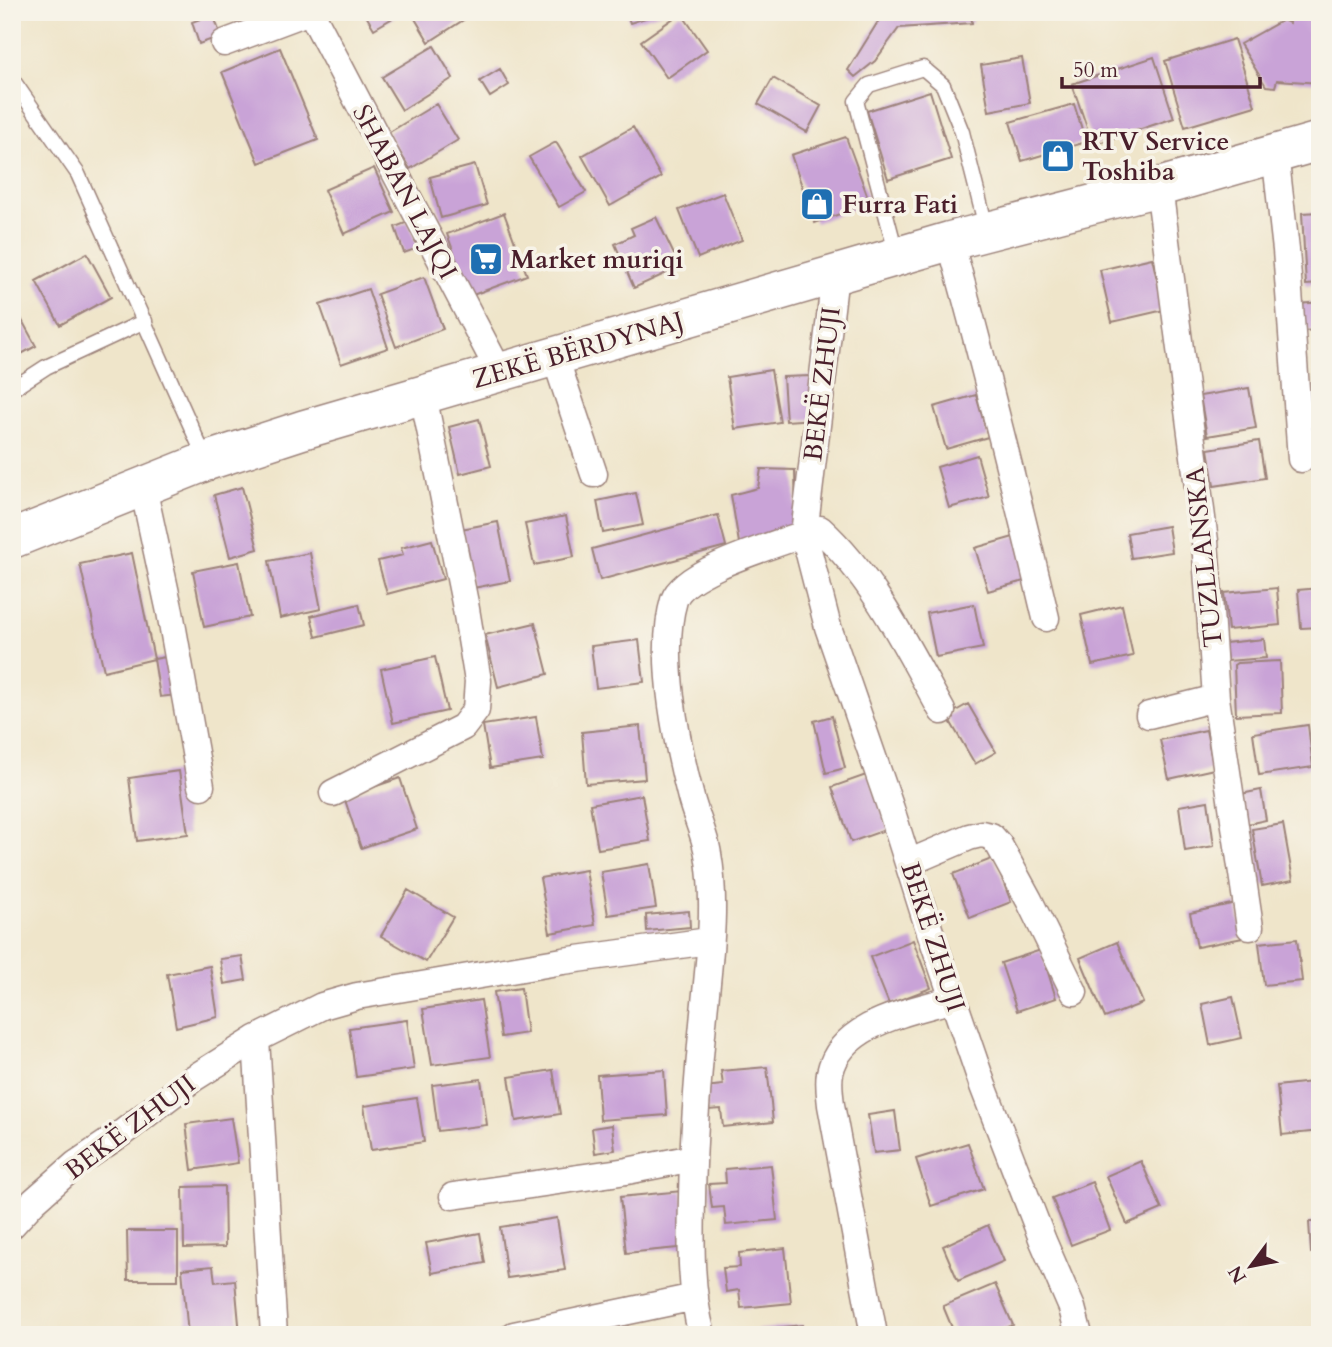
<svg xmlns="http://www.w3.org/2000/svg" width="1332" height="1347" viewBox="0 0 1332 1347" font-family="Cardo,serif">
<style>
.building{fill:#c9a3d7}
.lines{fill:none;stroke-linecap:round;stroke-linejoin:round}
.lane-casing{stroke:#9c827a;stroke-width:17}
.street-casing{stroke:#9c827a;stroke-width:29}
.secondary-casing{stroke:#9c827a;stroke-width:41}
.lane{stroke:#fff;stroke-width:14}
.street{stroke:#fff;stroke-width:26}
.secondary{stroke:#fff;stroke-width:38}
.labels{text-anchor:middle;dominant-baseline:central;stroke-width:7;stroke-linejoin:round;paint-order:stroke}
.poi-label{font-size:26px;font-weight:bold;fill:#4a1f2b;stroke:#f7f3e8;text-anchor:start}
.street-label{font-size:26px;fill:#4a1f2b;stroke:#f7f3e8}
</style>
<rect width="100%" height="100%" fill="#f7f3e8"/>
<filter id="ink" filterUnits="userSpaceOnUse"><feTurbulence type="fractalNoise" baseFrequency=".0143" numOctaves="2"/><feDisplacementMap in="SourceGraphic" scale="14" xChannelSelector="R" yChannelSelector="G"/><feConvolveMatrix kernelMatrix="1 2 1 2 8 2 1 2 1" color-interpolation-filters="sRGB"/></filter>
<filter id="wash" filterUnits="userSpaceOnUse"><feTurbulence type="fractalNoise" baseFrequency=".00686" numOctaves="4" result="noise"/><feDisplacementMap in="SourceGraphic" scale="28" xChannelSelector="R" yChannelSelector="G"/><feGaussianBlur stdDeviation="1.57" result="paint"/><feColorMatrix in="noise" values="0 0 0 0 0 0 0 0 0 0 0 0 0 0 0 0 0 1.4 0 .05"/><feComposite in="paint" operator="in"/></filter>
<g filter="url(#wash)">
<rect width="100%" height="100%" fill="#efe5ca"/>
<g id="blocks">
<path class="building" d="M367,12h27l2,4 -22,13 -9,-15z
M411,12h59l1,3 -42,27z
M626,12h35v1l-31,10z
M884,12h87l1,11 -73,5 -24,33 -20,16 -7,-7z
M1291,12h29v71l-43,-3 -2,7 -9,-1 -26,-42 43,-24 6,3z
M681,13l26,37 -40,28 -26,-37z
M213,14l8,22 -22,8 -7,-22z
M1234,39l21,67 -70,21 -20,-66z
M434,46l19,32 -51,32 -20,-33z
M280,48l38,92 -59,23 -37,-91z
M1154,57l20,61 -81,27 -21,-61z
M1022,58l8,45 -41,8 -8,-46z
M500,69l9,16 -19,12 -10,-16z
M773,78l48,28 -14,26 -49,-28z
M930,91l21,68 -63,20 -21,-68z
M436,104l22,36 -48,29 -22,-36z
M1074,104l12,38 -64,19 -12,-39z
M633,127l28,50 -51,29 -28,-50z
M846,137l24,66 -55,20 -24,-68z
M556,142l30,50 -27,15 -30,-50z
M475,165l12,40 -46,13 -11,-41z
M374,168l20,44 -50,22 -20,-44z
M723,193l19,47 -44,18 -19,-48z
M1320,212v72l-14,1 -4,-72z
M504,213l23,62 -57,21 -23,-62z
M656,217l24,50 -46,21 -19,-44 19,-9 -3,-7z
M408,222l10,26 -14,5 -9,-26z
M87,253l24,44 -51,28 -24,-44z
M1152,258l12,52 -52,12 -12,-52z
M424,277l19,52 -47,18 -19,-53z
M368,289l20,59 -47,16 -21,-59z
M12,302l24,44 -24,13z
M1320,302v28l-19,1 -2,-27z
M771,370l9,52 -45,7 -8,-52z
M810,376l4,43 -28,2 -3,-44z
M1249,388l7,40 -49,8 -7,-40z
M976,395l12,42 -42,12 -12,-42z
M479,419l12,47 -31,8 -11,-47z
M1314,430h6v36h-4z
M1259,441l6,37 -51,8 -6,-37z
M977,455l12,42 -40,11 -12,-41z
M761,469l34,1 1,56 -57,17 -8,-48 27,-7z
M242,487l16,62 -28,8 -16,-62z
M636,493l7,32 -40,8 -6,-32z
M718,515l8,31 -126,34 -8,-31z
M566,516l8,41 -40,8 -9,-41z
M498,522l12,59 -37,7 -12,-59z
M1168,526l4,26 -41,6 -4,-25z
M1017,536l14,43 -43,12 -13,-43z
M432,540l11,39 -56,15 -9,-33 25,-6 -2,-7z
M132,553l22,106 17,-3 6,39 -17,2 -6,-38 -50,12 -24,-107z
M310,553l11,56 -41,9 -11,-57z
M239,562l11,55 -46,10 -11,-56z
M1277,588l3,37 -52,5 -4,-37z
M1320,588v39l-19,1 -3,-38z
M359,604l5,21 -48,12 -5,-21z
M974,604l9,44 -47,9 -9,-44z
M1122,605l11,51 -41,9 -11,-50z
M535,623l13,51 -50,13 -13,-52z
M1264,639l2,19 -39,3 -2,-18z
M639,640l5,42 -48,6 -5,-42z
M435,657l12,54 -54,12 -12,-54z
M1280,661l2,52 -46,2 -2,-50 3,-2z
M968,704l28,48 -21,12 -28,-48z
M832,716l13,52 -19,5 -12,-52z
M536,717l7,43 -53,8 -7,-43z
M1308,725l5,42 -54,8 -6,-42z
M640,726l5,53 -59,5 -4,-52z
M1206,730l8,39 -45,10 -9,-39z
M179,771l9,63 -51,7 -8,-63z
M869,774l19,55 -37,13 -19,-55z
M400,778l17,51 -56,19 -17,-51z
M1261,790l5,30 -19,4 -6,-30z
M642,795l8,46 -52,8 -8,-45z
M1208,801l6,45 -29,5 -6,-45z
M1283,824l10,56 -31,6 -10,-57z
M994,858l17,44 -41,16 -17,-44z
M649,864l7,44 -48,7 -7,-43z
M586,870l9,55 -45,8 -10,-55z
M408,890l45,27 -27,45 -45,-26z
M1236,903l7,35 -46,9 -7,-34z
M689,911l1,16 -43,4 -1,-16z
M1297,939l5,42 -38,4 -5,-42z
M913,940l18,48 -42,16 -19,-47z
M1117,942l26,61 -38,15 -25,-60z
M1041,950l15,48 -39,13 -16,-48z
M242,956l4,24 -22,4 -4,-25z
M210,966l8,51 -42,10 -9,-53z
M521,988l6,45 -26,4 -7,-45z
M1233,997l9,41 -32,7 -8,-41z
M481,1000l9,57 -58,8 -9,-56z
M407,1020l7,49 -58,8 -7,-49z
M767,1067l6,55 -50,5 -2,-18 -13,1 -2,-23 17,-2 -2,-14z
M553,1070l7,44 -44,7 -7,-44z
M664,1070l3,45 -67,5 -3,-45z
M481,1079l6,46 -49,6 -6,-46z
M1320,1081v50l-38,4 -5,-49z
M417,1098l7,44 -53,8 -7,-44z
M895,1111l5,39 -26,3 -6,-38z
M231,1118l7,45 -46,7 -6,-46z
M612,1125l3,25 -20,3 -3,-25z
M968,1143l16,46 -53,17 -15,-47z
M1141,1161l21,48 -35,15 -21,-48z
M771,1165l6,55 -51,5 -2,-18 -12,1 -3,-24 17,-1 -1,-14z
M1092,1182l18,48 -39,15 -19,-47z
M224,1186l1,61 -41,1 -1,-61z
M682,1191l6,56 -62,6 -6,-56z
M557,1218l8,52 -58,8 -7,-51z
M1309,1222h11v30l-9,1z
M988,1225l16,36 -46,20 -15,-35z
M127,1231h51v49h-50z
M480,1233l5,30 -53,10 -6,-30z
M785,1248l6,55 -50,5 -2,-18 -13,2 -3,-24 17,-1 -1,-14z
M213,1266l2,16 20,-2 5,55h-52l-6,-66z
M995,1284l18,41 -23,10h-35l-12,-29z
M802,1325l2,10h-47l-1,-5z"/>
</g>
</g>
<g filter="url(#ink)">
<use href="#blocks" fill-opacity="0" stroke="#9c827a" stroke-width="2"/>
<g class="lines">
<g class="lane-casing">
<path id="lane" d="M12,79l66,95 128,286
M897,256l-41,-155 13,-16 54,-17 20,17 19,47 25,99
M12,389l34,-22 99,-46"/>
</g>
<g class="street-casing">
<path id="street" d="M311,12l189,361
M224,43l83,-31
M1275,153l11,97 15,209
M1159,187l46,354 11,157 34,229
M950,241c35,125 66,251 96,377
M555,357l39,117
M143,487l27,125 31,174
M942,711c-35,-63 -68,-133 -122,-182l-16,5 24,93 63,182 34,108 58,169 60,155 29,67 7,27
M1149,715l67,-17
M333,793l130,-66 13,-17 2,-29 -13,-78 -42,-208
M908,863l61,-26 12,-3 10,2 8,9 30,55 45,92
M256,1039l18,296
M453,1196l174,-25 66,-13
M12,1225l22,-24 42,-37 46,-31 72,-55 62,-39 66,-33 35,-10 206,-35 146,-20
M514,1335l181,-38
M702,1335c-12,-44 -11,-92 -10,-137 1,-62 6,-124 12,-185 5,-52 13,-108 4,-159 -3,-19 -12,-37 -17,-56 -14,-54 -33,-144 -17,-198 10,-30 101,-55 130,-66l31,-259
M874,1335l-43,-230c-1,-10 -3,-22 -1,-32 11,-51 81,-61 123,-74"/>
</g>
<g class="secondary-casing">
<path id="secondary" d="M12,539l195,-78 95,-31 648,-189 209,-54 161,-46"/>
</g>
<use href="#lane" class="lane"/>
<use href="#street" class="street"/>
<use href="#secondary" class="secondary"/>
</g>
</g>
<defs>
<g id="shop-square" transform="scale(1.75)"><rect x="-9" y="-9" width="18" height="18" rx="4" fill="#1f6fb2" stroke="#f7f3e8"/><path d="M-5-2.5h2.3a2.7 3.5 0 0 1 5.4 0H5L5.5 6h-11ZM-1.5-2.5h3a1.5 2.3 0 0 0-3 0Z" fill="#fff"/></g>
<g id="supermarket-square" transform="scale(1.75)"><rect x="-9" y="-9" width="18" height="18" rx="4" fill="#1f6fb2" stroke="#f7f3e8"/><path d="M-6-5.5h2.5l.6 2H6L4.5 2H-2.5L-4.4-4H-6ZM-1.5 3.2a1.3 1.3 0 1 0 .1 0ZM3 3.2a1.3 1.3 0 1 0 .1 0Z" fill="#fff"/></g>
</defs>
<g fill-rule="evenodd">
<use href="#shop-square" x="1058" y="156"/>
<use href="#shop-square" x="817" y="204"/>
<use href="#supermarket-square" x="486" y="259"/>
</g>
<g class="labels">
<g class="poi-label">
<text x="1082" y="141">RTV Service<tspan x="1082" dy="30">Toshiba</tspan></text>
<text x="842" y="204">Furra Fati</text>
<text x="510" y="259">Market muriqi</text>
</g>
<g class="street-label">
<text transform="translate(405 192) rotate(62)">SHABAN LAJQI</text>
<text transform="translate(578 350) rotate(-16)">ZEKË BËRDYNAJ</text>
<text transform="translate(822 384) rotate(-83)">BEKË ZHUJI</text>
<text transform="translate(1204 557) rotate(-96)">TUZLLANSKA</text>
<text transform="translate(933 937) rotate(72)">BEKË ZHUJI</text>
<text transform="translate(130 1127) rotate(-37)">BEKË ZHUJI</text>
</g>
</g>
<rect width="1332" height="1347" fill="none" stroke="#f7f3e8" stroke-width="42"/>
<g transform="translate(1251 1266) rotate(238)" stroke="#f7f3e8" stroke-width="5" paint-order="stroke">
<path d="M0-5L12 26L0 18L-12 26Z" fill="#4a1f2b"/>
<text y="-10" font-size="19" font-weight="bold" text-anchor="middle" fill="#4a1f2b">N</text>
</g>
<path d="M1062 77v10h198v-10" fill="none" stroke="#4a1f2b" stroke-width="3.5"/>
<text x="1073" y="77" font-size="21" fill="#4a1f2b" stroke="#f7f3e8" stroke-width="5" paint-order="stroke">50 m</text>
</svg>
